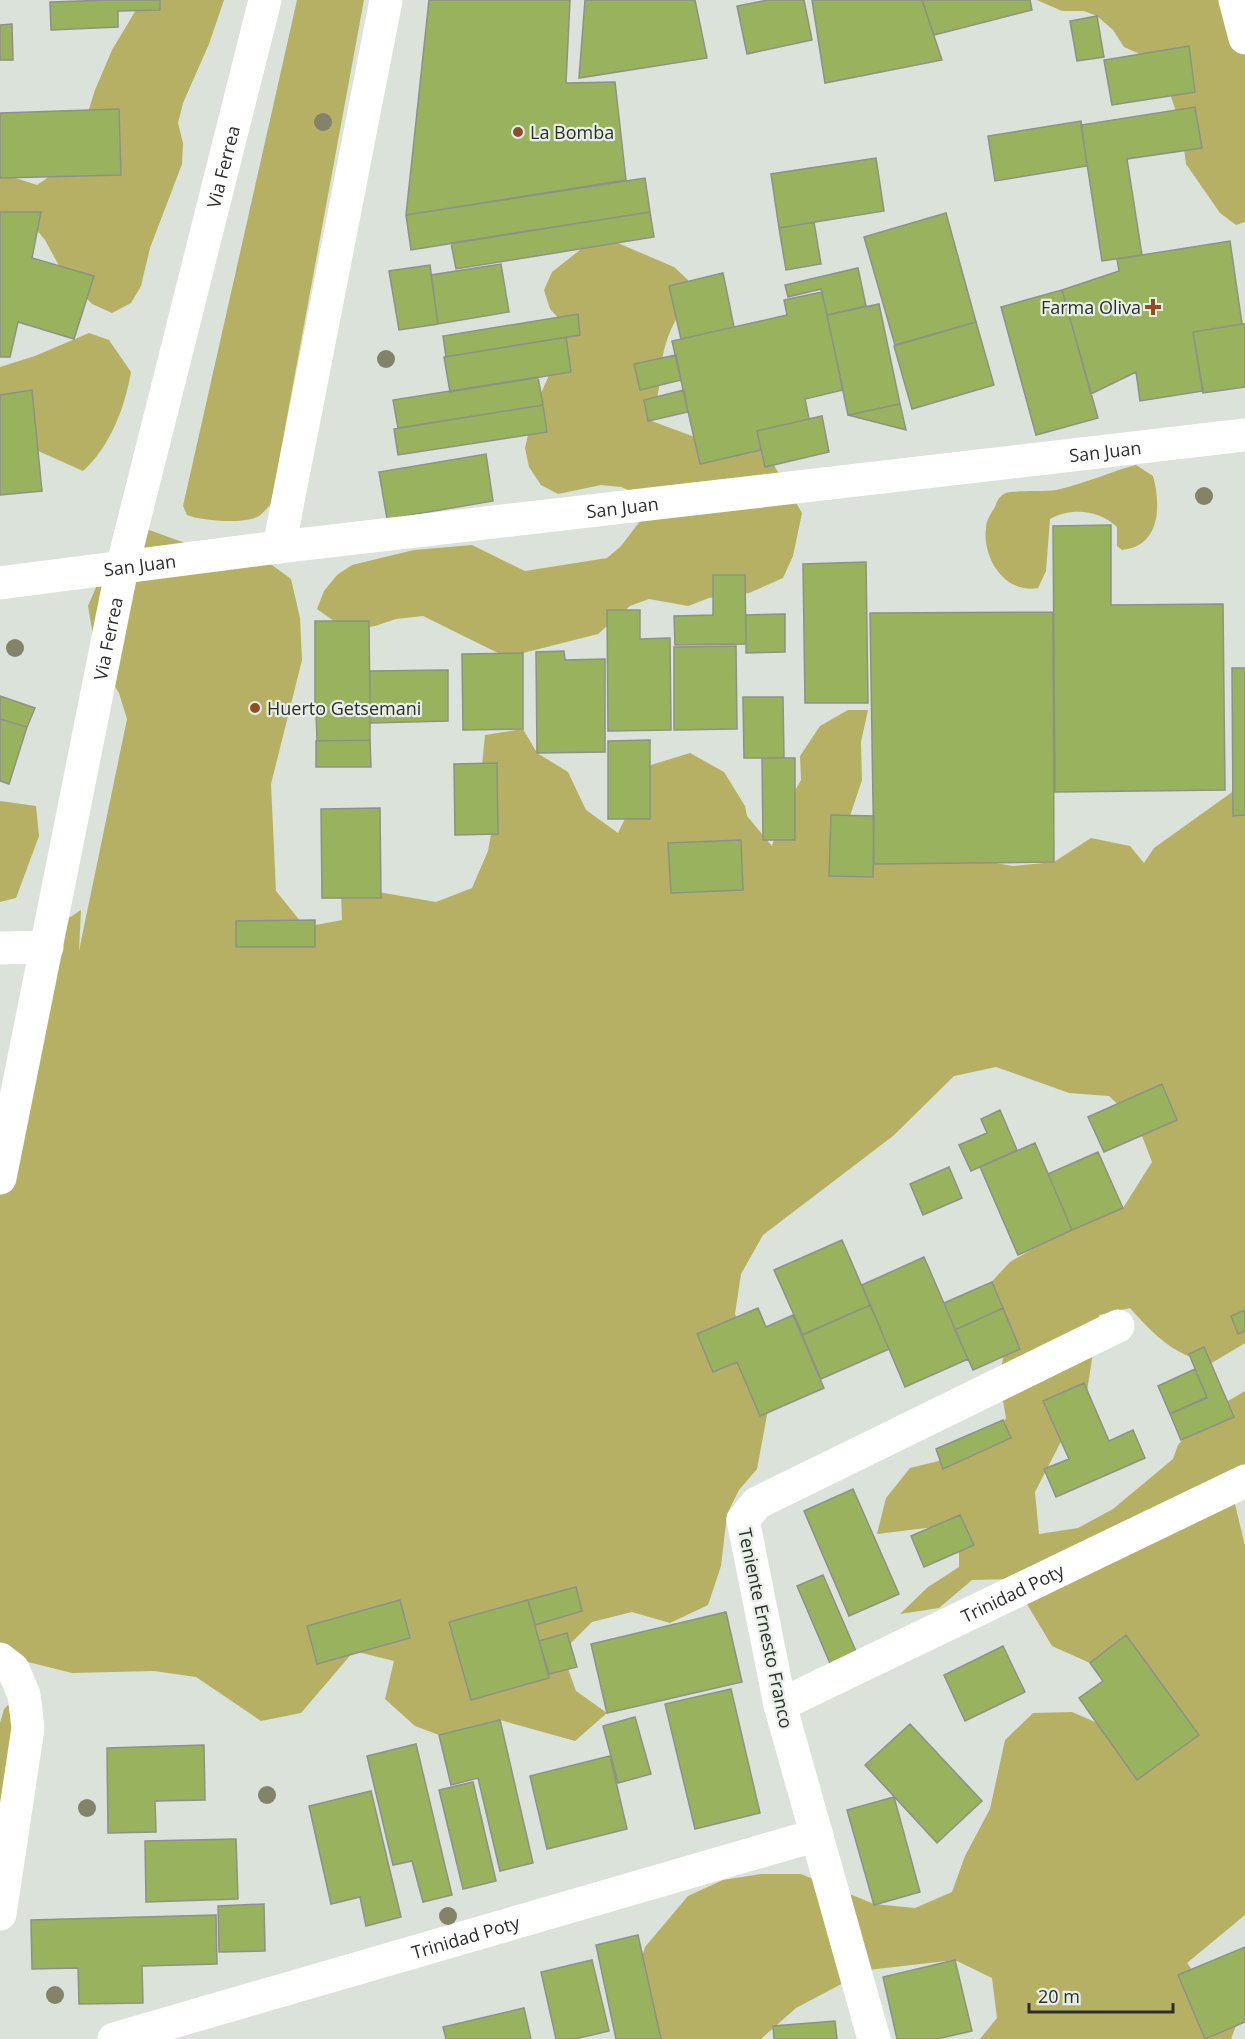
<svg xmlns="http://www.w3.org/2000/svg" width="1245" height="2039" viewBox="0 0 1245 2039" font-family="'Open Sans',sans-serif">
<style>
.green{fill:#b6b064}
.building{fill:#98b25e;stroke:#8e9188;stroke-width:1.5}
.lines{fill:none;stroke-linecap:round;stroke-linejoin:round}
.minor{stroke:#fff;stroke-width:33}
.tree{fill:#828369}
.poi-dot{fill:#934c28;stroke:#e7efe6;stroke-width:2}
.labels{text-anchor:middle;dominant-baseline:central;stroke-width:4.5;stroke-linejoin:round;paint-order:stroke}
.poi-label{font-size:18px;fill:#2c2e2b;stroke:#e7efe6;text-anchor:start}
.street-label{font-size:18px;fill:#2c2e2b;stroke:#e7efe6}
</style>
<rect width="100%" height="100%" fill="#dae2d9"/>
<path class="green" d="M142,0h82l-15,44 -26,59 -5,20 5,20 -1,21 -32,84 -9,38 -10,17 -19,10 -20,-9 -28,-29 -19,-35 -13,-16 -32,-11v-40l37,12 32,-22 20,-34v-20l6,-19 17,-40z
M297,0h67l-93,504c-4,4 -9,11 -14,13 -16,7 -55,4 -70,-2l-4,-9z
M1037,0h208v222l-9,3 -16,-12 -34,-49 -5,-38 -13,-38 -26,-33 -18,-8 -11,-17 -16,-14 -13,-5h-22z
M599,235l75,32 14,13c-2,31 -12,34 -21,60 -10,28 -3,52 -18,80l51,19 61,11 7,5 34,58 -9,43 -10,22 -34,15 -40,5 -21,8 -39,-7 -19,7 -32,28 -75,19 -4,4 -21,-4 -75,-37 -27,3 -21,7 -21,3 -20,-8 -17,-12 7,-18 13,-16 15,-10 62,-15 58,-5 53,26 82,-13 14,-12 26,-34 -9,-18 -17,-7 -20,-2 -43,9 -17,-9 -12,-18 -4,-19 9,-39 32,-72 -2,-13 -14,-15 -6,-19 8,-18z
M89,333l20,7 22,32c-6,35 -21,75 -48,99l-83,-37v-67l35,-11z
M1136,465l17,11c8,29 8,70 -31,74l-5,-4v-19c-18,-17 -45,-20 -67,-8l-4,52 -8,17c-33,6 -56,-30 -52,-60 0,-7 5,-15 9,-21 2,-6 5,-12 11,-14 7,-3 37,-1 50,-3 28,-6 53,-18 80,-25z
M141,527l77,28 43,2 30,22 9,39 2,42 -31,124 5,107 29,36 37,-7 -1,-27 37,-1 58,10 36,-14 16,-37 7,-39 -14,-36 4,-41 38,-6 14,24 31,19 18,38 32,23 33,-68 39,-12 34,19 21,34 2,10 25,30 9,-30 20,-36 -1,-24 20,-30 28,-16h20l-7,32 1,38 -13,39 16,37 9,8 20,-10 41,-1 78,13 41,-4 37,-24 39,8 14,17 10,-15 88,-63 3,3v555l-35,21c-39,-12 -53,-26 -80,-56l-31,7 -12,76 -52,101 4,42 39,-6 35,-19 60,-50 5,-14 26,-30 41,-24v89l-11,20 11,46v369l-58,48 23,31 27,29 -6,16h-251l17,-21 -5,-40 -37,-18 -87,10 -72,38 -35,31h-121l-6,-55 11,-37 43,-51 35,-16 38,-6h40l73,30 41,4 37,-16 13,-36 25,-47 15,-69 28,-27 39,-1 37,16 17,-92 -36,27 -38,-17 -40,-67 -40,1 -33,28 -39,6 28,-27 31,-20v-43l-82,10 9,-36 24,-30 74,-18 22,-32 -7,-40 6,-29 -23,-57 28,-30 72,-42 41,-12 29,-46 -15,-39 -28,-27 -40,-3 -73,-26 -42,9 -61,60 -130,99 -22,39 -6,40 37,74 -15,81 -18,21 -12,24 -6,52 -13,39 -38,18 -38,-11 -40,10 -30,30 14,39 31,22 -32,28 -75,-21 -61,15 -24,-9 -30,-27 9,-38 -40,-10 -53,62 -40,8 -65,-44 -42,-6 -82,2 -72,-18v-536l46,-186 35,-23 -2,41 48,-232 -8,-26 -22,-35 -9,-52 22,-51z
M0,801l36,5 3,30 -23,62 -16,4z
M10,1703l7,8 -17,108v-96l4,-14z"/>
<path class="building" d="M108,0h52v10l-42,1v16l-67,3 -1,-28z
M429,0h141l-4,83 49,-1 11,98 -220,35z
M585,0h110l12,58 -128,20z
M768,0h36l8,40 -65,14 -10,-48z
M812,0h110l20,60 -117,23z
M922,0h108l2,10 -98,25z
M1097,16l7,41 -27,4 -7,-40z
M12,24l1,36h-13v-35z
M1189,46l6,46 -83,13 -8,-45z
M1195,107l7,41 -75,11 15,96 -40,6 -21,-136z
M119,109l2,66 -121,3v-65z
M1081,121l6,45 -92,15 -7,-45z
M876,158l8,53 -105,17 -8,-54z
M645,178l5,34 -239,38 -5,-35z
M0,212h41l-9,46 62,18 -20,63 -56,-17 -8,35h-10z
M650,212l4,25 -198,32 -5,-26z
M946,213l30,109 -81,23 -31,-108z
M814,222l7,42 -35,6 -7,-42z
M1230,241l12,83 -49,8 10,59 -63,10 -4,-29 -45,22 -29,-104 57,-19 -2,-12z
M501,264l8,48 -71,12 -7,-49z
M430,265l8,59 -39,6 -10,-59z
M858,268l8,38 -39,9 -6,-26 -33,8 -3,-12z
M723,273l11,54 -53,12 -12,-53z
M1062,290l36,128 -62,17 -35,-128z
M822,292l21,98 -38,9 4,20 -52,12 4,19 -61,14 -28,-123 115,-26 -3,-15z
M879,304l21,100 -52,11 -21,-100z
M578,314l2,21 -134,22 -3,-21z
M976,322l18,63 -82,24 -18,-63z
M1242,324h3v63l-42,6 -10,-61z
M566,337l5,35 -121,20 -6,-35z
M676,355l5,25 -41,10 -6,-26z
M538,377l5,28 -145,23 -5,-28z
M32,390l10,101 -42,4v-100z
M684,390l4,22 -40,9 -4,-21z
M900,404l6,26 -58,-15z
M543,405l4,27 -149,23 -4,-26z
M822,416l7,36 -64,15 -8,-36z
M486,454l7,47 -106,18 -8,-47z
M1111,525v80l112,-1 2,186 -170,2 -2,-266z
M866,562l2,141h-63l-2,-139z
M713,575h32l1,69 -71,1 -1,-29 39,-1z
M607,610h33v29l30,-1 1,92 -63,1z
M1053,612l1,250 -180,2 -4,-251z
M785,614v38l-39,1v-38z
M315,621h54l1,90h-55z
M736,646l1,83 -63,1v-83z
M564,651l1,9 40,-1v93l-68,1 -1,-101z
M523,653v76l-60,1 -1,-76z
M1232,668h13v147l-12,1z
M448,670v51l-78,2v-52z
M0,696l35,12 -8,19 -27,-8z
M743,697h40l1,61h-40z
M316,711h54v29l-53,1z
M0,719l27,8 -18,57 -9,-3z
M370,740l1,27h-55v-26z
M650,740v79h-42v-78z
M762,758h33v82h-32z
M497,763l1,71 -43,1 -1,-71z
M380,808l1,90h-59l-1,-89z
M831,815l43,1 -1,61 -44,-1z
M741,840l2,50 -72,3 -3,-50z
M315,920v27h-79v-26z
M1162,1084l15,36 -73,32 -16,-35z
M1000,1110l17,40 -46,21 -12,-26 28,-12 -6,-14z
M1035,1143l37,87 -54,25 -38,-88z
M1098,1152l25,56 -51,22 -24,-56z
M949,1167l13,31 -39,17 -13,-31z
M842,1240l28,65 -67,30 -29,-65z
M924,1257l44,102 -63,28 -43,-102z
M992,1282l11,26 -48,22 -11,-27z
M870,1305l19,44 -68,30 -19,-44z
M758,1308l8,19 27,-12 31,73 -64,28 -23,-54 -24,10 -16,-38z
M1003,1308l17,41 -47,21 -18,-40z
M1245,1310v21l-7,3 -7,-18z
M1204,1347l30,70 -53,23 -11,-26 37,-16 -18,-44z
M1195,1369l12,28 -37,17 -12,-28z
M1084,1383l25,58 24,-11 12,28 -89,39 -12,-28 25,-10 -26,-58z
M1003,1420l8,18 -68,31 -7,-20z
M853,1489l46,105 -50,22 -45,-105z
M960,1515l14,30 -50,22 -13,-31z
M823,1575l35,81 -26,12 -35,-82z
M576,1587l6,24 -47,14 -7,-25z
M400,1600l10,38 -93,26 -10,-38z
M528,1600l21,78 -78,22 -22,-78z
M726,1612l16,70 -135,31 -16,-69z
M567,1633l10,34 -28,7 -10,-33z
M1126,1635l73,100 -62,45 -58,-82 24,-17 -13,-18z
M1003,1646l22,46 -60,29 -21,-46z
M731,1689l29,124 -65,16 -30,-125z
M635,1717l16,57 -33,9 -15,-57z
M500,1720l33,143 -33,8 -22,-93 -27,7 -12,-50z
M910,1724l72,77 -45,42 -72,-78z
M416,1744l36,151 -29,7 -11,-41 -19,4 -26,-109z
M204,1745l1,55 -50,1 1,31 -48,1 -1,-85z
M610,1756l17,73 -80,20 -17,-73z
M473,1782l23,99 -33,8 -24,-99z
M371,1791l30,126 -35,9 -6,-29 -29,7 -22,-98z
M894,1797l26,95 -46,13 -27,-95z
M236,1839l2,60 -92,3 -1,-61z
M264,1904l1,47 -46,1 -1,-46z
M216,1915l1,49 -75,2 1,37 -64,1 -1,-36 -46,1 -1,-49z
M638,1935l23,104h-45l-20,-94z
M1245,1947v75l-40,17 -27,-64z
M592,1960l17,71 -34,8h-19l-15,-67z
M955,1960l17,71 -35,8h-40l-14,-62z
M524,2008l7,31h-85l-3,-12z
M835,2021l2,18h-63l-1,-13z"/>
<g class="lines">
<g class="minor">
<path d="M1235,0l10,38"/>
<path d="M279,547l107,-547"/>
<path id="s1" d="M0,583l279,-36 966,-112"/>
<path d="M0,948l47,-1"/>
<path id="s2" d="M0,1178l122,-610 143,-568"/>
<path d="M0,1659l13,10 11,26 4,33 -28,186"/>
<path id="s3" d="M780,1705l465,-224"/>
<path id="s4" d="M114,2039l703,-204"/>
<path d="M874,2039l-94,-334 -37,-185 14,-17 361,-177"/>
</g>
</g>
<g class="tree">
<circle cx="323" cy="122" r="9"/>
<circle cx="386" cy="359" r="9"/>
<circle cx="1204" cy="496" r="9"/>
<circle cx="15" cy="648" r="9"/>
<circle cx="267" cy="1795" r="9"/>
<circle cx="87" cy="1808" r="9"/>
<circle cx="448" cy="1916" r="9"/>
<circle cx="55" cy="1995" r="9"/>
</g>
<g class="poi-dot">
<circle cx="518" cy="132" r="6"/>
<path d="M1150 298h6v6h6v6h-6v6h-6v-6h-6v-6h6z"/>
<circle cx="255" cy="708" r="6"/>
</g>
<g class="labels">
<g class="poi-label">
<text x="530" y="132">La Bomba</text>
<text x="1141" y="307" text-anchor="end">Farma Oliva</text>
<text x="267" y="708">Huerto Getsemani</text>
</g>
<g class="street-label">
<text stroke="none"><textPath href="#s2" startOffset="1036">Via Ferrea</textPath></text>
<text stroke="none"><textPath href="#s1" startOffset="1113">San Juan</textPath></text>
<text stroke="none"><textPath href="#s1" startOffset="627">San Juan</textPath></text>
<text stroke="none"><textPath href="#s1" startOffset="141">San Juan</textPath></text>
<text stroke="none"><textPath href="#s2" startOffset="550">Via Ferrea</textPath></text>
<text stroke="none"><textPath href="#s3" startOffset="258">Trinidad Poty</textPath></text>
<text transform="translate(766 1628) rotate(78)">Teniente Ernesto Franco</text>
<text stroke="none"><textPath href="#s4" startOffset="366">Trinidad Poty</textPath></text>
</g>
</g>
<path d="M1029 2003v9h144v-9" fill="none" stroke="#2c2e2b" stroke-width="3"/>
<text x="1038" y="2003" font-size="18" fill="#2c2e2b" stroke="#e7efe6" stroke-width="4.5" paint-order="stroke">20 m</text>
</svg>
